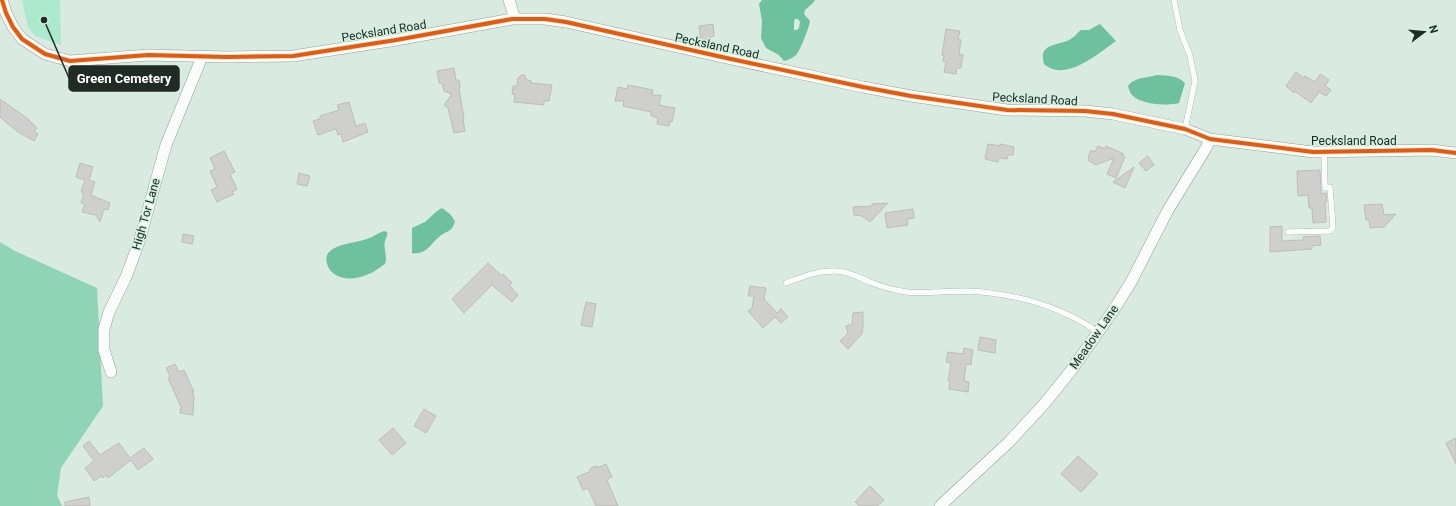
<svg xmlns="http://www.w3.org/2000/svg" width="1456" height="506" viewBox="0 0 1456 506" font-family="Roboto,sans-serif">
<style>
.green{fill:#ade9cc}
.forest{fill:#90d4b6}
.water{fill:#6dc19d;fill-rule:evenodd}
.building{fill:#cfd0cd;stroke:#bbbdba}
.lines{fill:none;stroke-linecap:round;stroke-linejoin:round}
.service-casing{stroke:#929f98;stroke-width:6}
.minor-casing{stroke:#929f98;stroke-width:12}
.service{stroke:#f9fcfa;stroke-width:5.5}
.minor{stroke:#f9fcfa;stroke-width:11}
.cycleway-casing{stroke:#d3f0e0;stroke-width:6}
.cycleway{stroke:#e8590c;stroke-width:4}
.labels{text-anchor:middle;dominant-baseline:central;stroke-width:3;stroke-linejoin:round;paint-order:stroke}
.street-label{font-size:12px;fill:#202b25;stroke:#d3f0e0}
.leader{fill:none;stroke:#202b25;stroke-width:1.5}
.callout-dot{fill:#202b25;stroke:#d3f0e0;stroke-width:1.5}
.callout{fill:#202b25;stroke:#202b25;stroke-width:1.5}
.callout-label{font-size:13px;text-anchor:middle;font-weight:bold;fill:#fff}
</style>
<rect width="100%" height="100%" fill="#d9eae1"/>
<path class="green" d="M22,0h38l1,45 -26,-9 -7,-9z"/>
<path class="forest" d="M0,242l15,9 82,37 6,118 -42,62 -4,27 5,11h-62z"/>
<path class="water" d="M762,0h53l-2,3 -8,7 -1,4 6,7c-1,7 -10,30 -14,34 -3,3 -8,5 -12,6l-5,-6 -13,-7 -5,-10 1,-17 -3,-17zM795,19h3l2,3 -1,6 -2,2h-3v-8z
M1100,24l16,17c-17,12 -51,42 -72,23 -6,-21 13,-18 25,-24 5,-2 8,-7 12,-10h8z
M1157,75c11,1 20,0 28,8l-6,20c-13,3 -37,2 -47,-8 -2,-2 -3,-6 -4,-9 6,-9 19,-8 29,-11z
M442,208l8,6 5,7c-3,12 -8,9 -16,16 -9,7 -12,18 -27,16v-25l13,-6 12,-11z
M384,231l3,1c1,4 -1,4 -2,9 -2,8 3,15 0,23 -6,4 -12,9 -19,11 -14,6 -34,5 -39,-11 -1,-4 -1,-9 2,-12 9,-9 27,-9 38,-13 6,-2 11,-6 17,-8z"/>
<path class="building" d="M713,24l1,12 -4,1 1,2 -10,2 -2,-15z
M946,29l14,2 -2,8 3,1 -2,14 4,1 -2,13h-4l-1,6 -12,-2 2,-10 -3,-1 1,-5 -2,-1z
M454,68l2,12h3l1,8 -1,1 5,29 -1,1 2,12 -11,2 -6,-25 -4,-3 8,-11 -8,-3 -2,-8h-3l-2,-12z
M1296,72l8,6 1,-2 10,6 5,-8 9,6 -4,6 6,4 -5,6 -7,-4 -8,11 -16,-12 -1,2 -8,-7z
M521,75h3l3,5 4,1v2l21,2 -3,16h-5v4l-30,-3 1,-7 -3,-1 1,-8h4l1,-8z
M628,85l25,5 -1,5h9l-2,10 16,3 -3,14 -2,-1 -1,5 -12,-2 1,-6 -7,-2v-4l-28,-6 1,-5h-9l3,-14 9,2z
M0,99l28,20 9,9 -3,3 4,3 -4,7 -16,-9 -18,-15z
M349,102l7,24 9,-3 3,9 -25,10 -2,-8 -3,1 -2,-6 -18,6 -5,-14 7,-2v-3l19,-6 -2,-5z
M988,144l12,2v-2l14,3 -1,8h-5l-1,4 -8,-1 -1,4 -13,-3z
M1098,146l7,3 1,-3 18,8 -3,1 4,2 -9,21 -9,-4 7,-16 -18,7 -7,-4 -1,-3 3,-8 4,2z
M224,151l11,21 -5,2 7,15 -5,3 2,2 -17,8 -6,-12 6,-3 -7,-16 5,-2 -5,-11z
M1148,156l6,9 -8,6 -7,-8z
M80,163l13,4 -4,13 6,2 -4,13 19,8 -2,7 -4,-1 -4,13 -4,-7 -14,-3 3,-8 -4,-1 2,-7v-4h-2l4,-12 -9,-3z
M1134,167l-9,21 -12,-6z
M1320,170l1,24 5,-1 1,9h-2l1,20 -13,1 -1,-15h-3l-1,-13 -10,1 -1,-25z
M299,173l11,3 -3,10 -10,-2z
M888,203l-18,19 -8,-6 -8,-1 -1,-8 19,-1v-2z
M1382,204l2,11 12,-1 -12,13 -14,1 -1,-8h-3l-2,-15z
M913,209l1,9 -7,1 1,6 -21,3 -2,-15z
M1282,226v15l21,-1v-3l17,-1 1,9 -9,1v3l-42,3v-25z
M183,234l11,2 -2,8 -10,-2z
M488,263l14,13 1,-2 9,9 -3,2 9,10 -6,7 -20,-17 -28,28 -12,-14z
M750,286l16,2 -2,11 13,14 4,-4 7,8 -7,6 -6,-6 -12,11 -15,-17 4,-3 2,-12h-6z
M586,302l10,2 -4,23 -11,-2z
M863,312v16l-1,6 -14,15 -8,-8 8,-8 -2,-7 6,-2 1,-11z
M980,337l16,3 -1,13 -17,-3z
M964,348l9,2 -2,15 -5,-1 -2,17 5,1 -1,10 -19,-3 1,-8h-2l3,-18 -5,-1 2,-10 15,2z
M175,364l4,8 5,-2 10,22h-2l2,4 -1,19 -13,-2 1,-6 -13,-29 2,-2 -4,-8z
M424,409l12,7 -10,17 -12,-7z
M393,428l13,15 -14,12 -13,-15z
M1456,438v26l-10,-21z
M89,441l11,14 19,-12 11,15 14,-10 9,11 -15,11 -7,-10 -23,18 -2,-3 -3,3 -2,-2 -7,5 -9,-13 9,-7 -11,-15z
M1078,456l20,18 -17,18 -20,-18z
M606,464l6,13 -5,3 11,26h-22l-8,-18 -5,2 -6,-13 12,-5 2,-4 5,-2 4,1z
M870,486l14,14 -7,6h-18l-4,-4z
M89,497l1,9h-25v-4z"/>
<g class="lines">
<g class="service-casing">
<path id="service" d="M1174,0l6,30 10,26 5,25 -10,48
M1288,232l42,-1 3,-3 -3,-41 -5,1 -1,-37
M786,283c16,-6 33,-13 50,-12 12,0 24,7 34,11 12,5 24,8 36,10 20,2 40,-1 60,-1 47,2 94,15 132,41"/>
</g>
<g class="minor-casing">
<path id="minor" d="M2,0l4,13 7,14 9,12 23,15 25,7 78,-6 79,2 66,-1 103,-16 116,-21h33l21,3 165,37 132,28 48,9 96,14 78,1 28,3 72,15 25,10 103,13 119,-2 24,3
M509,0l6,19
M111,372l-7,-22v-21l5,-17 17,-35 13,-35 27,-97 36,-88
M940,506l69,-64 36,-39 25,-31 43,-61 18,-29 37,-72 38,-62 4,-9"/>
</g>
<use href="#service" class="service"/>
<use href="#minor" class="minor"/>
<g class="cycleway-casing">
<path id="cycleway" d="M2,0l4,13 7,14 9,12 23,15 25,7 78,-6 79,2 66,-1 103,-16 116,-21h33l21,3 165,37 132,28 48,9 96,14 78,1 28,3 72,15 25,10 103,13 119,-2 24,3"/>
</g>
<use href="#cycleway" class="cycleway"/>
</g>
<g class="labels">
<g class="street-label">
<text transform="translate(384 31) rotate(-9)">Pecksland Road</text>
<text transform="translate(717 46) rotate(12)">Pecksland Road</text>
<text transform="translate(1035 99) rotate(3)">Pecksland Road</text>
<text x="1354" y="141">Pecksland Road</text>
<text transform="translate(146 214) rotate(-74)">High Tor Lane</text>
<text transform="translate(1094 337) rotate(-55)">Meadow Lane</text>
</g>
</g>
<path class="leader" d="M44 20L69 78"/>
<circle class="callout-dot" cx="44" cy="20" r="4"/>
<rect class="callout" x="69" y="66" width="110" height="25" rx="4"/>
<g class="callout-label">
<text x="124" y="83">Green Cemetery</text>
</g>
<g transform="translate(1424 32) rotate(74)" stroke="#d3f0e0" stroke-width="3" paint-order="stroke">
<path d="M0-3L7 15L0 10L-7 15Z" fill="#202b25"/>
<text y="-6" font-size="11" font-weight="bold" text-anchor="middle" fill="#202b25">N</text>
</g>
</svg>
